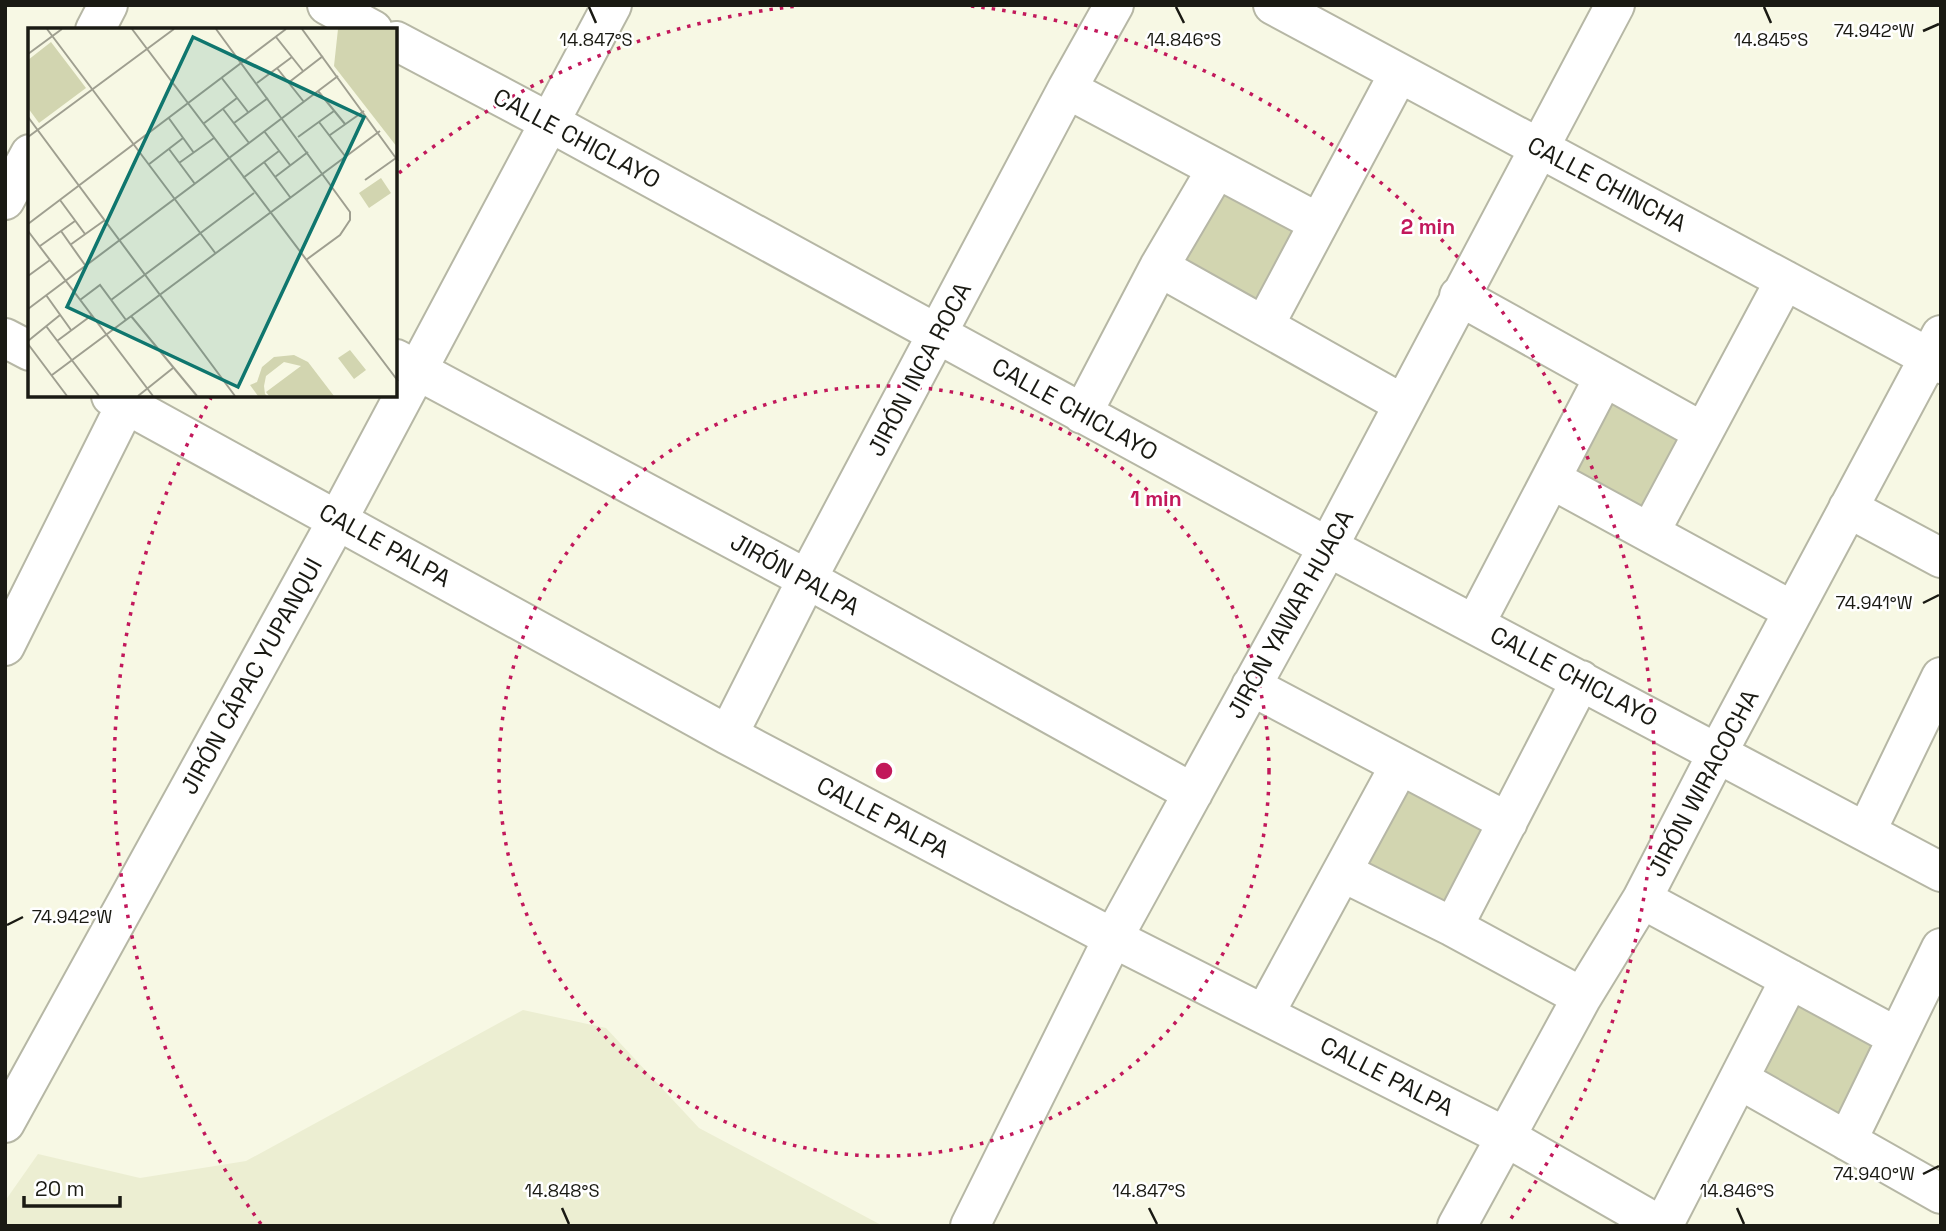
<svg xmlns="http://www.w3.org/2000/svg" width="1946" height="1231" viewBox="0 0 1946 1231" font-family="'Space Grotesk',sans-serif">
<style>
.built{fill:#eceed2}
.green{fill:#d2d5b0}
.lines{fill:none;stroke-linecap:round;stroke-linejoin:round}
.minor-casing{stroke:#b6b7a5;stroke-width:42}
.minor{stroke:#fff;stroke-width:38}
.ticks{fill:none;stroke:#1a1a13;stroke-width:2.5}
.ring{fill:none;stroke:#c2185b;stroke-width:3.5;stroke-dasharray:3.5 7}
.labels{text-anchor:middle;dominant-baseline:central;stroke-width:5;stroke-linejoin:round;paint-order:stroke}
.street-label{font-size:24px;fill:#1a1a13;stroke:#fff}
.inset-road{fill:none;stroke:#9f9f90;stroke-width:2}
.view{fill:#0f766e;fill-opacity:0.15;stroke:#0f766e;stroke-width:3.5}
.inset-edge{fill:none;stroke:#1a1a13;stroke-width:3.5}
.ticks-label{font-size:18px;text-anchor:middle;fill:#1a1a13;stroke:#fff;stroke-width:5;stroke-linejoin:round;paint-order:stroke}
.centre{fill:#c2185b;stroke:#fff;stroke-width:3.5}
.ring-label{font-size:21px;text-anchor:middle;font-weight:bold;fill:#c2185b;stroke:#fff;stroke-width:5;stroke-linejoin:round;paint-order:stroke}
</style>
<rect width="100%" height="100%" fill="#f7f8e4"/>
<path class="built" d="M523,1010l83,18 93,100 184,98h-878v-25l33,-47 102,24 106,-17z"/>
<path class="green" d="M1219,189l75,40 -39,73 -75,-39z
M1606,392l84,45 -45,80 -79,-47z
M1401,783l83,46 -44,79 -81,-44z
M1795,998l84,46 -36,76 -87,-45z"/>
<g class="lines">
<g class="minor-casing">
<path id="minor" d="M327,5l46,25
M1273,5l668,359
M95,30l13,-25
M396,41l153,81 779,425 613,325
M1067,89l252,134
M5,200l25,-46
M1159,267l244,137
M1459,296l244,136
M1264,326l135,-253
M5,338l25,13
M396,359l411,220 386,214
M111,396l617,339 385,203 391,198 157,90
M1082,414l77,-147 57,-97
M1551,479l242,132
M1848,508l93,50
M1650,532l135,-252
M1475,624l129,-247
M5,646l121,-242
M1251,686l257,136
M728,735l79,-156 260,-490 47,-84
M1866,832l75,-155
M1342,872l111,55 129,70
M1642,899l255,138
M1453,927l128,-247
M1265,1013l135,-248
M1740,1080l201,114
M5,1123l333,-604 274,-514
M1847,1141l94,-193
M970,1226l143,-288 215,-391 287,-542
M1457,1226l125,-229 60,-98 76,-147 223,-417
M1663,1226l127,-247"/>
</g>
<use href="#minor" class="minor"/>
</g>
<path class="ticks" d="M589,7l7,16M1176,7l8,16M1764,7l7,16M1923,31l16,-7M1923,603l16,-8M7,925l16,-8M1923,1174l16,-8M562,1208l7,16M1149,1208l8,16M1737,1208l7,16"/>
<g class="ring">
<circle cx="884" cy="771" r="385"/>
<path d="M261 1224A770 770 0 0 1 211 398M399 173A770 770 0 0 1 797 6M971 6A770 770 0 0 1 1507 1224"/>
</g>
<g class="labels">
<g class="street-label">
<text transform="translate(577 138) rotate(28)">CALLE CHICLAYO</text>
<text transform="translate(1607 184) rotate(28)">CALLE CHINCHA</text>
<text transform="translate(919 369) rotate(-62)">JIRÓN INCA ROCA</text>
<text transform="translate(1075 409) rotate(29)">CALLE CHICLAYO</text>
<text transform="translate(385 545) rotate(29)">CALLE PALPA</text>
<text transform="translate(795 574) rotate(29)">JIRÓN PALPA</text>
<text transform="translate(1290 614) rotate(-61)">JIRÓN YAWAR HUACA</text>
<text transform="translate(251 676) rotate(-61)">JIRÓN CÁPAC YUPANQUI</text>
<text transform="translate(1574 676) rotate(28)">CALLE CHICLAYO</text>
<text transform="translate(1703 783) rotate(-62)">JIRÓN WIRACOCHA</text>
<text transform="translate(883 817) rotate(28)">CALLE PALPA</text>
<text transform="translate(1387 1076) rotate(27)">CALLE PALPA</text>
</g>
</g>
<g transform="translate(28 28)">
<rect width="369" height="369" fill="#f7f8e4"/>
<path d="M310,1h59v118l-63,-81zM23,14l35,46 -47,35 -11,-15v-48zM353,150l10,15 -22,15 -10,-15zM322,322l16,20 -12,9 -16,-21zM266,327l14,7 26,34h-65l-3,-4 35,-26 -17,-4 -18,14 -2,10 1,8 2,2h-9l-8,-11 7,-3 5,-15 12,-10z" fill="#d2d5b0"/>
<path class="inset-road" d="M19,1l169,225M104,1l266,352M188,1l134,183v8l-10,15 -34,25M274,1l96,132M248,9l27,34M0,26l34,-25M249,40l27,34M193,49l27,35M229,55l35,-26M260,55l35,-27M290,63l27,33M195,81l26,34M0,89l207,279M140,89l26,36M291,94l26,34M206,95l34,-25M175,96l34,-26M236,103l26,34M302,107l34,-24M0,109l146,-108M270,109l36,-26M141,121l26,35M236,134l26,35M151,135l35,-25M120,137l35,-27M247,149l33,-25M215,150l36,-27M337,152l31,-22M32,172l25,34M0,196l258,-195M0,203l125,165M33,203l24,34M42,217l35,-25M12,218l35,-25M0,248l22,-16M18,267l25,35M52,272l20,-15 26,35M83,272l143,-107M0,281l310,-233M103,288l66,80M18,298l53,70M0,313l32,-26M29,313l35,-26M0,316l39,52M24,347l328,-244M110,368l35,-28"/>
<path class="view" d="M165,9l171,80 -126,270 -171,-80z"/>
<rect width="369" height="369" class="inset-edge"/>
</g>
<g class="ticks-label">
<text x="1874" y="37">74.942°W</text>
<text x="596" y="46">14.847°S</text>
<text x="1184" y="46">14.846°S</text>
<text x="1771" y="46">14.845°S</text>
<text x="1874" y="609">74.941°W</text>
<text x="72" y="923">74.942°W</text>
<text x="1874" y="1180">74.940°W</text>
<text x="562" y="1197">14.848°S</text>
<text x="1149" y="1197">14.847°S</text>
<text x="1737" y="1197">14.846°S</text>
</g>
<circle cx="884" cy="771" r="10" class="centre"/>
<g class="ring-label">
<text x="1428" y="234">2 min</text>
<text x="1156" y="506">1 min</text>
</g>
<rect width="1946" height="1231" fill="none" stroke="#1a1a13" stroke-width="14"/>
<path d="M24 1196v10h96v-10" fill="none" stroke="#1a1a13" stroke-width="3.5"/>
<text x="35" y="1196" font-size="21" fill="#1a1a13" stroke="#ffffff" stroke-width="5" paint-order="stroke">20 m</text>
</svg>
